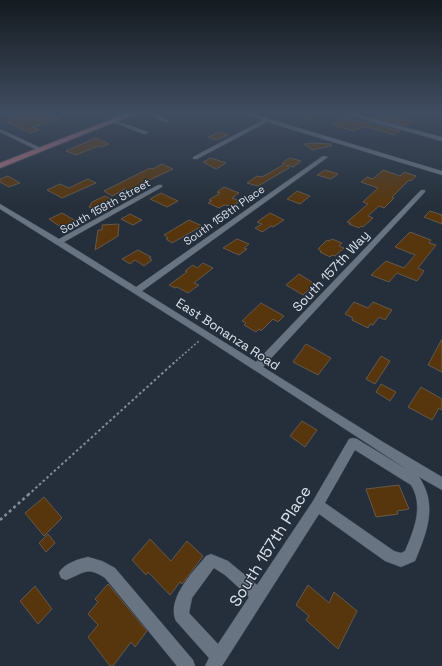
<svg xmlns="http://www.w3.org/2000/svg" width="442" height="666" viewBox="0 0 442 666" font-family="'Space Grotesk',sans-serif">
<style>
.building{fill:#58360d;stroke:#64584b}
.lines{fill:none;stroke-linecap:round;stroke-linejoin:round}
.minor-casing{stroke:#434c56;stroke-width:1}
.major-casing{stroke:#434c56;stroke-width:2}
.path-far2{stroke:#848c96;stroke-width:1.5;stroke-dasharray:2 2;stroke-linecap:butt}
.path-far1{stroke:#848c96;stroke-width:2;stroke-dasharray:2.5 2.5;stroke-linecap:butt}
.path{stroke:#848c96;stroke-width:2.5;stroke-dasharray:3 3;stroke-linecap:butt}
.minor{fill:#697482;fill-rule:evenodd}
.major{fill:#ac6d7b;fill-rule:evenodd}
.labels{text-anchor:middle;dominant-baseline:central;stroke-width:3;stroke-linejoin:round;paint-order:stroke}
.far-street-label{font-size:11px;fill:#dbe2ea;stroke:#252f3b}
.street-label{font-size:13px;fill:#dbe2ea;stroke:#252f3b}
.near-street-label{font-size:16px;fill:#dbe2ea;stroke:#252f3b}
</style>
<rect width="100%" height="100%" fill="#252f3b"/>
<path class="building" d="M8,113h36l15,6 -26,8 6,3 -9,3 -23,-11h2l-2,-2z
M294,113h29l-12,7 -17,-5z
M375,114l10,1 27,7 -6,4 -36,-9z
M343,118l18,5 3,-2 36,10 -6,4 -27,-8h-6l-6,4 -23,-6z
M219,132l9,3 -11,5 -9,-3z
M96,138l13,6 -8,3 -3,-1 -22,9 -10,-4z
M312,143l19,1v2l-19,4 -8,-6z
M211,158l15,5 -10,6 -13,-7z
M290,158l11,3 -8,6 -7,-2 3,3 -31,18 -11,-3 10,-7 5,1 23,-13 -3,-1z
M162,164l11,5 -28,13 2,1 -17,9 -5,-3 -13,7 -8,-5 46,-23 3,1z
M325,170l13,4 -7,5 -14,-4z
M383,170l17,6 4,-4 12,4 -5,5 -2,-1 -17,17 2,1 -10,10 -5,-2 -11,10 5,2 -10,9 -2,-1 -2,2 -10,-4 2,-1 -4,-1 21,-18 -5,-2 15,-14 -17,-6 6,-5 6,2z
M8,176l12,7 -11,4 -9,-5v-3z
M88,179l8,4 -34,15 -15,-8 13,-6 9,4z
M224,187l15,6 -7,5 8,3 -7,5 -9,-1 -5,3 -11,-5 4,-2 -3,-1 11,-7 -3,-1z
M297,191l13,5 -10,8 -13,-5z
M161,193l17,8 -11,6 -17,-8z
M105,196l9,4 -18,10 -7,-3 3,-5z
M430,211l12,4v9l-18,-7z
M62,213l14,8 -14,7 -13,-9z
M270,213l14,7 -11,7 -2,-1 -9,6 -7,-4 7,-4 -5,-2z
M130,214l12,6 -9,5 -12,-6z
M189,220l13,6 -30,17 -6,-4 2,-1 -4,-3z
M119,224l-1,12 -23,14 3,-20h4v-5z
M410,232l21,8 -2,3 7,2 -18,23 6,3 -7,10 -20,-8 -8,9 -18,-7 15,-14 18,7 11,-13 -20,-8z
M237,239l12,5 -5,4 3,1 -8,6 -16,-7z
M332,239l10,4 -3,3 5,2 -9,8 -3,-1 -2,2 -10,-5 1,-1 -3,-2 9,-9 2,1z
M138,250l13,7 -2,1 3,2 -8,6 -9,-6 -5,4 -8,-5z
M203,263l10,5 -19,15 5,2 -11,8 -11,-6 -2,1 -6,-3 18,-13 -2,-1 8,-6 4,3z
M299,274l16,10 -12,11 -17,-10z
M354,302l14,6 5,-6 19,8 -7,10 -6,-3 -6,8 -3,-1 -2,4 -16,-8 1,-2 -8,-4z
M261,303l23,13 -6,6 -5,-3 -12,12 -2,-2 -3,3 -12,-7 2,-2 -4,-2z
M442,339v33l-14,-7z
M306,344l25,14 -13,17 -25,-13z
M381,356l9,5 -15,23 -9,-5z
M381,384l15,8 -6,9 -14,-9z
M421,387l21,12v11l-3,-2 -7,12 -24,-13z
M302,421l15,9 -12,17 -15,-11z
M399,485l10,24 -12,2 1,3 -22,3 -10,-28z
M44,497l18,21 -18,18 -19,-23z
M48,534l7,9 -9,9 -7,-9z
M150,539l21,22 16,-20 16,15 -21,28 -2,-2 -10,13 -22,-23 -2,3 -14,-15z
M108,584l39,47 -12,16 -4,-5 -18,24h-3l-22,-29 10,-12 -10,-11 10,-12 -3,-3z
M308,585l21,18 5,-11 23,19 -19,38 -32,-29 3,-4 -13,-11z
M35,586l17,23 -14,15 -18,-23z"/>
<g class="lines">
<g class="minor-casing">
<path id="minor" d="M145,113h7l17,8 -4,1z
M241,113h8l20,6 173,52v4l-175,-53 -70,37h-4v-2l70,-37z
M342,113h8l92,24v4z
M114,120l34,12v1l-4,1 -32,-12z
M0,129l43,20 1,1 -5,1 -39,-19z
M323,156l5,1 -186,134 114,71 165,-172h4v2l-162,175 120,75 59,35v13l-23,-13c19,28 8,55 -4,84l-14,6 -16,-6 -66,-47 -97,152h-17l4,-8 -33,-37c-10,-22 17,-49 30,-65l5,-2 17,7 29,24 56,-84 36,-62 4,-1 4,1 51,31 -206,-134 -202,-127v-5l59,35 99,-54h4v2l-98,55 72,45zM355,450l56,35c13,21 3,45 -6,66l-4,2 -7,-2 -69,-48zM214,568l11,7 24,22 -31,47 -29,-31 3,-15z
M88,557l14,4 13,7 78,92 2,6h-18l-72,-88c-18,-12 -21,-5 -39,2l-5,-2 -2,-5c4,-9 19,-14 29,-16z"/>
</g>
<g class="major-casing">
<path id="major" d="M128,113h9l-137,55v-5z"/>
</g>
<path class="path-far2" d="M176,361l24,-21"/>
<path class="path-far1" d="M28,495l149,-135"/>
<path class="path" d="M0,520l29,-26"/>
<use href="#minor" class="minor"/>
<use href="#major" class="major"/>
</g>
<linearGradient id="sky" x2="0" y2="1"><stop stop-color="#141a20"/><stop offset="0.55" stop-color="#404d60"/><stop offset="1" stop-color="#404d60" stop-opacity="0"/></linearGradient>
<rect width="442" height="206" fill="url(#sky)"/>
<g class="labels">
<g class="far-street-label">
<text transform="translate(105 206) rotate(-29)">South 159th Street</text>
<text transform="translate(224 215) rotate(-35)">South 158th Place</text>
</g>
<g class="street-label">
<text transform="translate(331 271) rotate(-47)">South 157th Way</text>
<text transform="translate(228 334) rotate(33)">East Bonanza Road</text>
</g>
<g class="near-street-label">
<text transform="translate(270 546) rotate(-58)">South 157th Place</text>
</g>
</g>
</svg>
